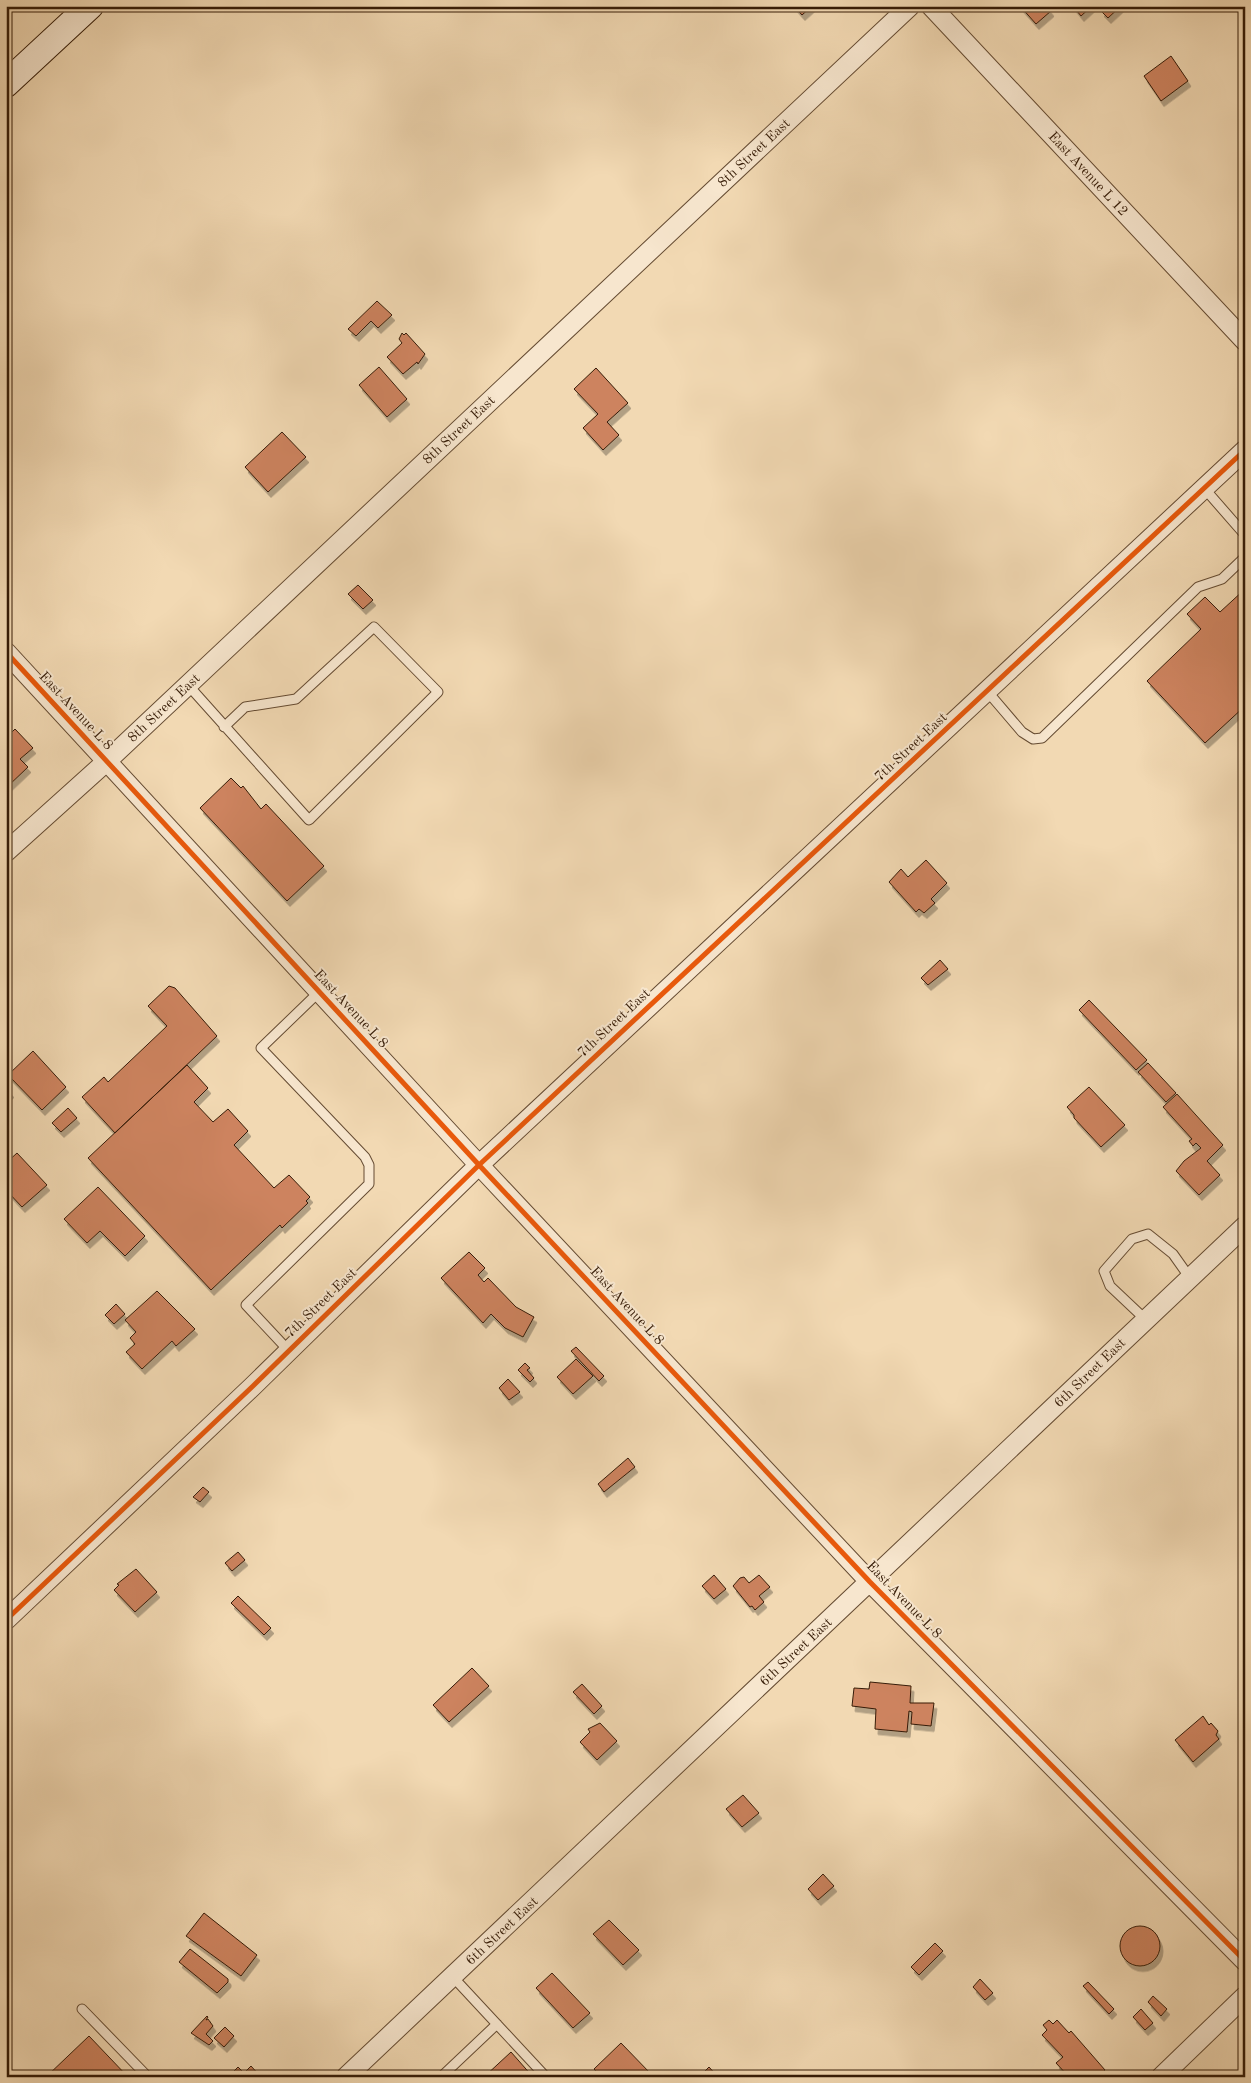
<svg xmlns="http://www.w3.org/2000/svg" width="1251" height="2083" viewBox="0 0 1251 2083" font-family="'Old Standard TT',serif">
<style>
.building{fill:#cd835e;stroke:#361c07;filter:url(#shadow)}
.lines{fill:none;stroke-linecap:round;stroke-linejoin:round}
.lane-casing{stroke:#654b32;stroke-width:11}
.street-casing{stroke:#654b32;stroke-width:21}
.secondary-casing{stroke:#361c07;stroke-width:28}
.lane{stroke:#f7e6ce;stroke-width:9}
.street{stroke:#f7e6ce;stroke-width:19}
.secondary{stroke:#f7e6ce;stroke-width:26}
.cycleway-casing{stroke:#f7e6ce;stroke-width:8}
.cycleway{stroke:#e8590c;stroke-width:5}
.labels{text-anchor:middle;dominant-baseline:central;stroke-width:4;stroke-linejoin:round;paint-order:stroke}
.street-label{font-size:14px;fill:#361c07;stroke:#f7e6ce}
</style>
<defs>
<filter id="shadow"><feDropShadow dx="3" dy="5.5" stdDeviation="0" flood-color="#0004"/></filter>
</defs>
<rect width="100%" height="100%" fill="#f2d9b3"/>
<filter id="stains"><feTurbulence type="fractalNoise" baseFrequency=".004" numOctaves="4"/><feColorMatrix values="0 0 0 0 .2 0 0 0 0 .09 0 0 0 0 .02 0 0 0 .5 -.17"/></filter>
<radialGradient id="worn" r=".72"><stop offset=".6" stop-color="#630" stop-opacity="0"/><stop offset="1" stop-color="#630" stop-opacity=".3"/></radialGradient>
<path class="building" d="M794,6h18l-10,9z
M1020,6h27l4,5 -15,13z
M1073,6h19l-11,10z
M1106,6h15l-13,12 -7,-7z
M1171,56l17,25 -27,20 -17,-25z
M377,301l15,14 -14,13 -7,-7 -15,15 -8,-7z
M402,333l2,2 2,-2 19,21 -7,10 -1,-2 -14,12 -16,-17 15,-14 -3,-4z
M379,367l28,32 -20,18 -28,-32z
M596,368l32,35 -21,19 12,13 -16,15 -20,-22 15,-14 -24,-25z
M282,432l24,25 -38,35 -23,-25z
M358,585l15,15 -10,9 -15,-15z
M1245,589v117l-40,37 -58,-62 54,-52 -14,-15 18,-17 15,15z
M15,729l18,19 -13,11 8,8 -22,21v-50z
M231,778l10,10 2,-2 18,23 5,-5 58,62 -37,35 -87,-93z
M926,860l21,23 -16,16 4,4 -11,10 -5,-4 -3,3 -27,-30 12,-13 7,8z
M940,960l8,9 -20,16 -7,-7z
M169,986l6,2 42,48 -102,97 -33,-36 22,-20 4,5 59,-56 -19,-20z
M1089,1000l58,60 -11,10 -57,-60z
M33,1051l33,36 -24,23 -34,-35z
M1148,1063l28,30 -10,9 -28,-30z
M187,1065l21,23 -14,14 19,20 15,-13 20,22 -14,14 40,43 15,-13 21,22 -4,4 2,2 -26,25 -2,-3 -69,65 -123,-132z
M6,1087l5,5 -5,5z
M1089,1087l36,38 -24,22 -27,-29v-3l-7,-8z
M1177,1094l46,51 -16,16 13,14 -21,20 -23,-24 8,-10 17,-13 -5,-5 -3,3 -4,-5 3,-2 -29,-32z
M68,1108l9,10 -16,14 -9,-9z
M17,1153l30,32 -25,22 -16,-17v-27z
M98,1187l47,49 -20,20 -25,-25 -13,12 -23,-24z
M469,1252l16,16 -7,7 6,7 4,-4 28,29 18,10 -11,20 -18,-9 -14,-14 -8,9 -42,-45z
M157,1291l38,38 -19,17 -4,-5 -30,28 -16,-17 9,-8 -5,-6 6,-6 -11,-12z
M116,1304l9,10 -11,10 -9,-9z
M576,1347l28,29 -5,5 -28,-30z
M576,1359l17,17 -20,18 -16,-17z
M525,1363l5,5 -3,2 7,8 -4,4 -12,-12z
M508,1379l12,13 -11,8 -10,-12z
M628,1458l7,9 -31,25 -6,-8z
M203,1487l6,5 -9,10 -7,-5z
M238,1552l7,8 -13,11 -7,-8z
M136,1569l21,23 -22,20 -21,-22 5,-5 -2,-1z
M714,1575l12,14 -12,10 -12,-13z
M759,1575l11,12 -11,9 5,6 -9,8 -3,-4 -2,1 -17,-21 7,-8 4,-1 5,6z
M238,1596l33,32 -7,7 -33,-32z
M472,1668l17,18 -40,36 -16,-17z
M870,1682l41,4 -1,17h24l-3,23 -20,-2 1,-12 -3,-1 -2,21 -32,-3 1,-20 -24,-3 2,-18 15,1z
M582,1684l20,22 -8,8 -21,-22z
M1203,1716l6,9 2,-2 7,8 -2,4 3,4 -26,23 -18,-22z
M600,1723l17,18 -20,19 -17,-18 10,-10 -2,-3z
M743,1795l16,18 -17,14 -16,-18z
M823,1874l11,12 -16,14 -10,-11z
M204,1913l53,42 -16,21 -55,-40z
M609,1920l30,30 -16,15 -30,-31z
M1120 1946a20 20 0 1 1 40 0a20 20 0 1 1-40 0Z
M935,1943l8,8 -24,24 -8,-8z
M190,1949l38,30v3l-11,11 -38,-31z
M552,1973l38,40 -17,15 -37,-40z
M980,1979l13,14 -8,7 -12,-13z
M1088,1982l26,27 -5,5 -26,-28z
M1153,1996l14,13 -6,7 -13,-14z
M1141,2009l12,14 -8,7 -12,-13z
M207,2016l1,1 -2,3 2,-1 5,7 -7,8 7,7 -4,4 -18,-12z
M1049,2020l4,4 4,-4 12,13 2,-2 34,39 -7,7h-29l-13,-14 7,-6 -21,-22 5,-5 -4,-5z
M225,2027l9,9 -10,11 -10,-9z
M89,2036l39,41h-82z
M621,2043l30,31 -3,3h-47l-7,-8z
M511,2052l22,25h-49z
M251,2066l10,11h-33l10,-10 6,6z
M709,2067l9,10h-19z"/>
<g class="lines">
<g class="lane-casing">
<path id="lane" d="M1204,488l41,47
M188,685l121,135 129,-128 -64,-65 -78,72 -51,8 -21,20
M987,691l35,41 11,7 9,-1 156,-151 24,-8 23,-22
M1146,1320l-36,-34 -6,-15 28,-32 16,-5 25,20 17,24
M289,1351l-43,-46 123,-121v-19l-4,-8 -104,-109 58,-56
M453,1977l93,100
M82,2009l66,68
M441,2077l56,-53"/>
</g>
<g class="street-casing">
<path id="street" d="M931,6l314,335
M6,652l473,513 391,417 375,379
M6,852l101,-91 803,-755
M6,1620l247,-234 226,-221 766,-715
M346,2077l899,-851
M1161,2077l84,-81"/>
</g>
<g class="secondary-casing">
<path id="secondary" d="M6,84l84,-78"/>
</g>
<use href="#lane" class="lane"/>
<use href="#street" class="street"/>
<use href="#secondary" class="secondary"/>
<g class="cycleway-casing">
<path id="cycleway" d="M6,652l473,513 391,417 375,379
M6,1620l247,-234 226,-221 766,-715"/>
</g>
<use href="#cycleway" class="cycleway"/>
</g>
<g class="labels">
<g class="street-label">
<text transform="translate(754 153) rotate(-43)">8th Street East</text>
<text transform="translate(1088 174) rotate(47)">East Avenue L 12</text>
<text transform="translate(459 430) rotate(-43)">8th Street East</text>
<text transform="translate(164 708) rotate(-43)">8th Street East</text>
<text transform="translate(76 711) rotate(47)">East Avenue L 8</text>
<text transform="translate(911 747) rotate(-43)">7th Street East</text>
<text transform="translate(351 1009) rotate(47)">East Avenue L 8</text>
<text transform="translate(614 1023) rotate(-43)">7th Street East</text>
<text transform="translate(321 1303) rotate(-44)">7th Street East</text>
<text transform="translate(627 1306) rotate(47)">East Avenue L 8</text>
<text transform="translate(1090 1373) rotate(-44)">6th Street East</text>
<text transform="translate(904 1600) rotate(46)">East Avenue L 8</text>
<text transform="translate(796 1652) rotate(-43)">6th Street East</text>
<text transform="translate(502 1931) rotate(-43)">6th Street East</text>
</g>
</g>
<rect width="1251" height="2083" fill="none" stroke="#f2d9b3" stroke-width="25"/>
<rect x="8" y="8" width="1236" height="2068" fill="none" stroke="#361c07" stroke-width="2.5"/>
<rect x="12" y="12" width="1226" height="2058" fill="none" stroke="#361c07"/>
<rect width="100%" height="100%" filter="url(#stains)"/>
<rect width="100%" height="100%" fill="url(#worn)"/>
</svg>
